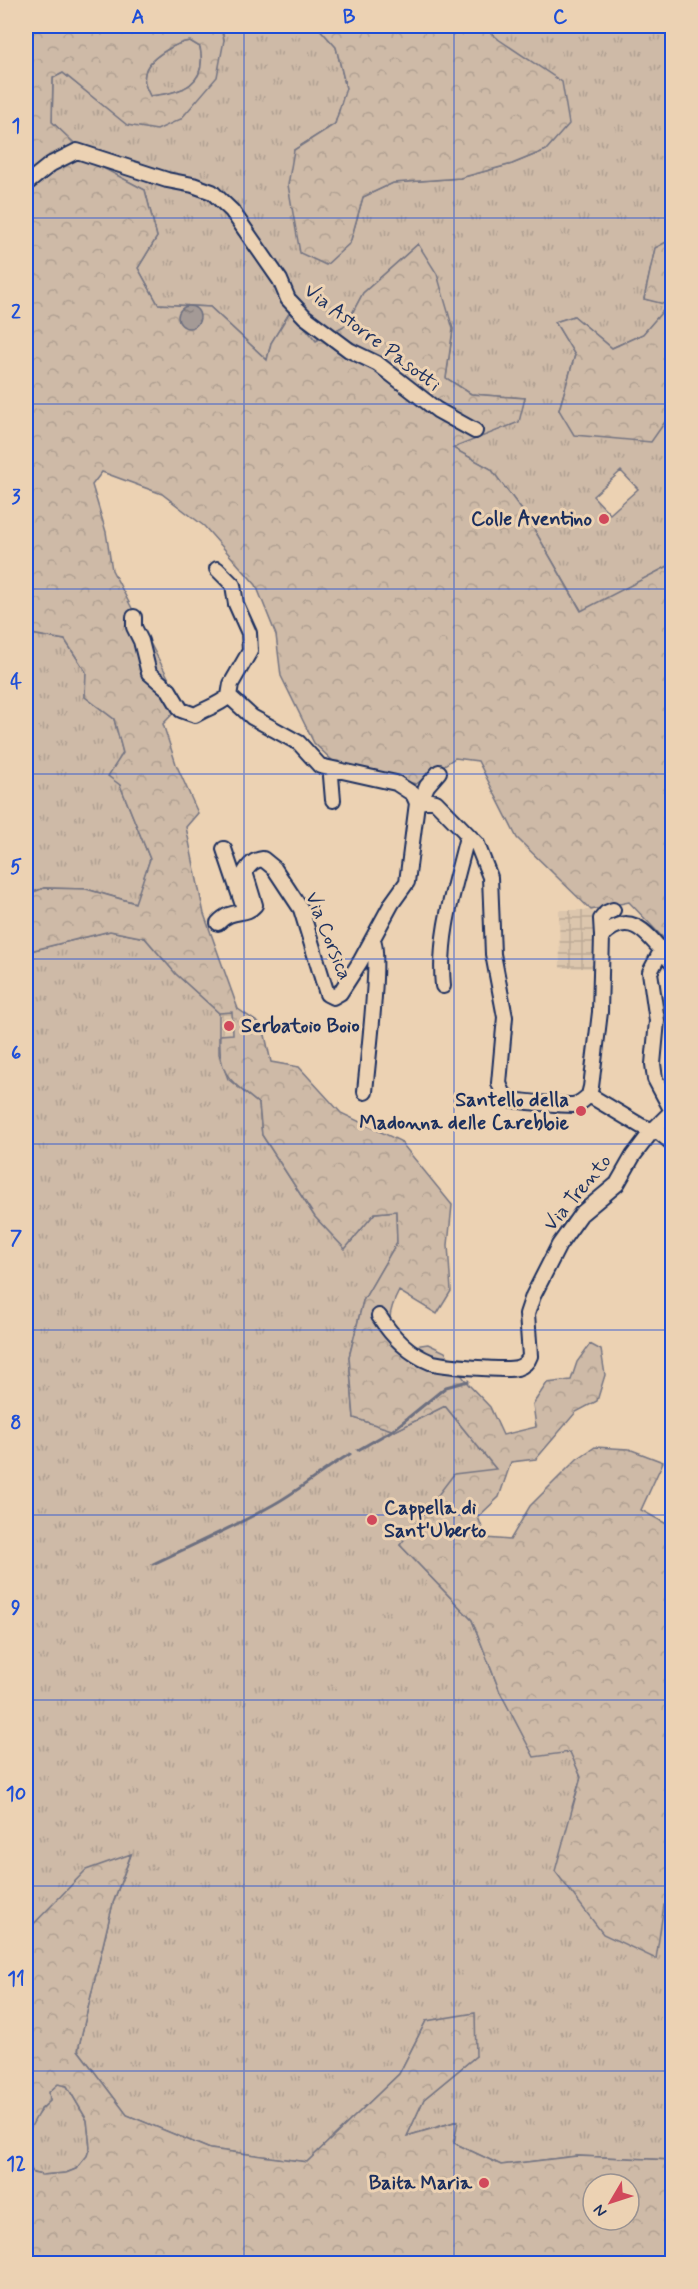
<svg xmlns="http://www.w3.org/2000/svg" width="698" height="2289" viewBox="0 0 698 2289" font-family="Mynerve,sans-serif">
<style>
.industrial{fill:url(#industrial-grid)}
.grass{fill:url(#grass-tufts);stroke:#747482;stroke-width:1.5;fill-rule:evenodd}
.forest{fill:url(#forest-crowns);stroke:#747482;stroke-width:1.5;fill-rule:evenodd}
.water{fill:url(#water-ripples);stroke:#6d6f80;stroke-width:1.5}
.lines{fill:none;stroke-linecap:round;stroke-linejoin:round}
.stream{stroke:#6d6f80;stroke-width:3}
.minor-casing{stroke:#1b2f5e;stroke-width:18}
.minor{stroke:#ecd2b3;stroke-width:14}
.grid{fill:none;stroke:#1d4ed8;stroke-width:1.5;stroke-opacity:0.55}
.poi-dot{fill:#d1495b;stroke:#ecd2b3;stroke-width:2}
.labels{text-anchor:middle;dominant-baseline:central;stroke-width:6;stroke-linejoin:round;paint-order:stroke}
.street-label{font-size:20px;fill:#1b2f5e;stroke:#ecd2b3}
.poi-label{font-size:20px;font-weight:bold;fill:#1b2f5e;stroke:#ecd2b3;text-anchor:end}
.neatline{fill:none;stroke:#1d4ed8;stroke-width:2}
.grid-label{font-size:20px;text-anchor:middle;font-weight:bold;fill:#1d4ed8}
</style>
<defs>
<pattern id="industrial-grid" width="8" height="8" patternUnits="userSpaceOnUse" patternTransform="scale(1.5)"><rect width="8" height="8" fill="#dcc6ad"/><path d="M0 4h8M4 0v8" fill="none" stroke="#bcaa97"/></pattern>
<pattern id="grass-tufts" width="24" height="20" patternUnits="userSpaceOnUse" patternTransform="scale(1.5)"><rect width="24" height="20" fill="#cebaa7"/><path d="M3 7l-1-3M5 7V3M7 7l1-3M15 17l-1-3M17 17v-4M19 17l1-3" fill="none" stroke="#b0a092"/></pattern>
<pattern id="forest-crowns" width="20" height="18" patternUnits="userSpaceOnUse" patternTransform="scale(1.5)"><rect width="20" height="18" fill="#cebaa7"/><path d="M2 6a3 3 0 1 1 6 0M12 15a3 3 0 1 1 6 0" fill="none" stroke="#b0a092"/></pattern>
<pattern id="water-ripples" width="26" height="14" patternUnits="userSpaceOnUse" patternTransform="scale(1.5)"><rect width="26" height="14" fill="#a49a96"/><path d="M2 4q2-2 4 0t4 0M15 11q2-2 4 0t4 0" fill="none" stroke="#857e7e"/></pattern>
</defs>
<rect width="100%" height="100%" fill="#ecd2b3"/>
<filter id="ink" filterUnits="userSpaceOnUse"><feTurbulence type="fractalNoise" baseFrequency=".0167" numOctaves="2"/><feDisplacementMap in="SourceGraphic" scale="12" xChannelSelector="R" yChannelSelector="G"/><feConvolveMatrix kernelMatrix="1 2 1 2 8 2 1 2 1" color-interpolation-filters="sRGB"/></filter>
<g filter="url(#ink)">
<path class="industrial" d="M559,910h34l1,58h-34z
M232,1012l1,22 -13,1 -1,-22z"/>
<path class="grass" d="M221,26h96l19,21 10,41 -11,36 -41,26 56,93 13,-46 30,-14 67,-5 52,-14 34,-14 -48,-111 -15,-13h189v213l-17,10 -11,50 25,5 -26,30 -31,14 -38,-32 -19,6 20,33 -16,55 108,9 5,-1v146l-90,48 -55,-95 -36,-48 -39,-21 66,-26 7,-24 -54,-4 -25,-16 7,-49 -35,-85 -55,49 -17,32 -30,16 -25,-30 -20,32 -4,17 -57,-53 -52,-3 -20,-36 19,-31 -12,-47 -48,-25 -45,-43 1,-44 10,-5 64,51 54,-5 43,-79zM621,471l17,18 -28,25 -17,-18z
M190,41l10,6c8,38 -18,46 -50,49 -4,-8 -7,-14 -5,-23 2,-14 32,-31 45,-32z
M26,633l39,7 21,32 -1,25 29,22 9,34 -3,32 30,74 -14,44 -50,-14 -42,-1 -18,7z
M110,931l35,7 31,36 43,39v41l9,25 31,25 3,31 53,82 30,31 30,-35 21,-2 1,31 -34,59 -14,56 5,61 41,13 50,-25 52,64 -97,75 72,75 28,72 34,64 36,-5 11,26 -9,30 92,98 8,-2v257l-95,-4 -76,9 -47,-22 3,-22 -50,15 17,-37 52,-43 -50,-35 -27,53 -92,88 -97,-13 -83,-34 -49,-65 35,-147 18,-48 -105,77v-980z
M58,2084l9,2 20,34 3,27 -3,9 -11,13 -10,4 -24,2 -9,-2c-15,-27 -5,-53 17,-72l-1,-9z"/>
<path class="forest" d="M26,26h195l3,14 -7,37 -36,42 -24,11 -30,-5 -64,-52 -10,5 -1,44 45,43 48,25 12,47 -19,31 20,36 52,3 57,53 4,-17 20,-33 25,31 30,-16 17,-32 55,-49 19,30 16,55 -7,49 25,16 54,4 -6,24 -66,26 38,21 36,48 54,94 91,-47v383l-43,-45 -38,8 -74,-72 -39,-77 -23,-3 -39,26 -81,-21 -21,-20 -33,-67 -5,-41 -20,-50 -52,-59 -42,-32 -60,-22 -10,13 14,47 6,38 70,134 -19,20 13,40 22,49 -12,14 18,87 34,95 25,17 8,36 28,5 42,46 59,28 52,64 -4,40 3,46 -14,23 -38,-23c-13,25 -11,31 1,57l28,-4 17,8 23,32 22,23 13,28 33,-8 -3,-23 14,-21 24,-3 6,-18 13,-18 11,6 4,25 -8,26 -21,11 -40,47 -25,3 -12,35 -21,20 8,21 24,2 20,-34 47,-47 18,-12 34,2 34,13 -22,48 31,17v376l-8,2 -8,54 -53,-25 -48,-63 26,-94 -11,-25 -36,5 -34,-65 -28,-72 -72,-75 54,-71 42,-5 -51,-63 -50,25 -41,-13 -5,-61 14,-56 34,-59 -1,-31 -21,2 -30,36 -30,-32 -53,-82 -3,-31c-29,-24 -41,-28 -39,-69l13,-1 -1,-22 -13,1 -43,-39 -31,-36 -35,-7 -84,21v-57l18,-7 42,1 49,14 15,-44 -30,-74 -12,-9 15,-23 -9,-34 -29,-22 1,-25 -21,-32 -39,-7zM190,41l10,6c8,38 -18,46 -50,49 -4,-8 -7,-14 -5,-23 2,-14 31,-31 45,-32z
M317,26h166l15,13 64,43 7,42 -23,26 -34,14 -52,14 -67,5 -30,14 -13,46 -24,22 -26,-12 -12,-68 6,-35 41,-26 11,-36 -10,-41z
M672,239v179l-5,1 -16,23 -77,-7 -15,-25 16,-55 -20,-33 19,-6 38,32 31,-14 25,-29 -24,-6 11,-51z
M131,1854l-18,49 -35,147 49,65 83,34 97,13 92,-88 27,-53 49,-8 1,43 -52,43 -17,37 51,-15 -4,22 47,22 76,-9 95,4v103h-646v-108v7l7,11 9,2 24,-2 10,-4 11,-13 3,-9 -3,-27 -20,-34 -9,-2 -9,8 1,9 -10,9 -14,26v-204l60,-62zM593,2184h36v36h-36z"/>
<path class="water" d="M178 317a11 11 0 1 1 22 0a11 11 0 1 1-22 0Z"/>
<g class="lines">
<path class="stream" d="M358,1450l35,-20 53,-43 22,-6
M153,1564c39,-19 79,-36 116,-57 29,-15 53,-37 81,-53"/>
<g class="minor-casing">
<path id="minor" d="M26,184l25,-20 26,-13 90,29 26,5 19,7 20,19 48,69 8,19 17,18 44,33 29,14 59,46 38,21
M217,569l16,16 3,19 13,29 1,18 -19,33 -2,12 23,21 47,26 21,23 76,17 17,11 4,9
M134,617v10l7,14 8,32 20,17 12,20 14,5c12,-7 24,-10 34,-19
M333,800l-2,-24 4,-6
M421,800l6,-14 12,-14
M224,849l21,62
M218,923c15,-16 27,-6 37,-18l-10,-33c5,-8 9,-12 18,-13l11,9 27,41 26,85 6,3 7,-4 20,-31 32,-59 15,-21 10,-79 11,-3 8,2 41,42 13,33 3,77 12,63 -6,66c2,6 4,13 11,16 7,3 54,6 63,6 7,-1 11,-5 16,-10l52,31 19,7 12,10
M602,936l-1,-17 5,-6 7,-3
M661,951l-11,21 7,49 -4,43 2,15 17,32
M443,986c-5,-51 11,-96 23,-145l4,-4
M365,1092c2,-25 16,-136 8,-152
M589,1095l2,-8 9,-75 2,-76c31,-31 50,5 70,27
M379,1316c12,19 29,37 51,46 11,4 76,9 87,6 6,-2 11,-6 13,-12l-3,-42 6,-18 26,-51 22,-31 36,-30 16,-28 19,-25 20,-20"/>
</g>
<use href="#minor" class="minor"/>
</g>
</g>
<path class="grid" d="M244,26v2238M454,26v2238M26,218h646M26,404h646M26,589h646M26,774h646M26,959h646M26,1144h646M26,1330h646M26,1515h646M26,1700h646M26,1886h646M26,2071h646"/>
<g class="poi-dot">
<circle cx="604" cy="519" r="6"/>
<circle cx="229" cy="1026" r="6"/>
<circle cx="581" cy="1111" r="6"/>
<circle cx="372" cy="1520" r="6"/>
<circle cx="484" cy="2183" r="6"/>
</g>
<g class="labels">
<g class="street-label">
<text transform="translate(372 338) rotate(37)">Via Astorre Pasotti</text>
<text transform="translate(328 936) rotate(68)">Via Corsica</text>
<text transform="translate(578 1193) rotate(-50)">Via Trento</text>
</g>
<g class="poi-label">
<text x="592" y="519">Colle Aventino</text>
<text x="241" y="1026" text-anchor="start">Serbatoio Boio</text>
<text x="569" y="1100">Santello della<tspan x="569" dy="23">Madonna delle Carebbie</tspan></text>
<text x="384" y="1508" text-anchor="start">Cappella di<tspan x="384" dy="23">Sant'Uberto</tspan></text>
<text x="472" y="2183">Baita Maria</text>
</g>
</g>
<rect width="698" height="2289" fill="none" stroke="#ecd2b3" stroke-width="66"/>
<g transform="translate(611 2202) rotate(231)"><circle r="28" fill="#ecd2b3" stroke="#989191" stroke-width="1.5"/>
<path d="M0-4.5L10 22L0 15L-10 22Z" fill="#d1495b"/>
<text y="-9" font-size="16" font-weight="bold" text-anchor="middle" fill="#1b2f5e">N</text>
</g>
<rect x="33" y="33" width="632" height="2223" class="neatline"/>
<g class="grid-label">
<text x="138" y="23">A</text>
<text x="349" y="23">B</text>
<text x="560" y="23">C</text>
<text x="16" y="132">1</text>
<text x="16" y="318">2</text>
<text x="16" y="503">3</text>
<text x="16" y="688">4</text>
<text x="16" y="873">5</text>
<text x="16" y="1059">6</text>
<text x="16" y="1244">7</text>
<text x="16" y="1429">8</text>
<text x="16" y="1614">9</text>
<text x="16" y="1800">10</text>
<text x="16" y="1985">11</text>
<text x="16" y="2170">12</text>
</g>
</svg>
